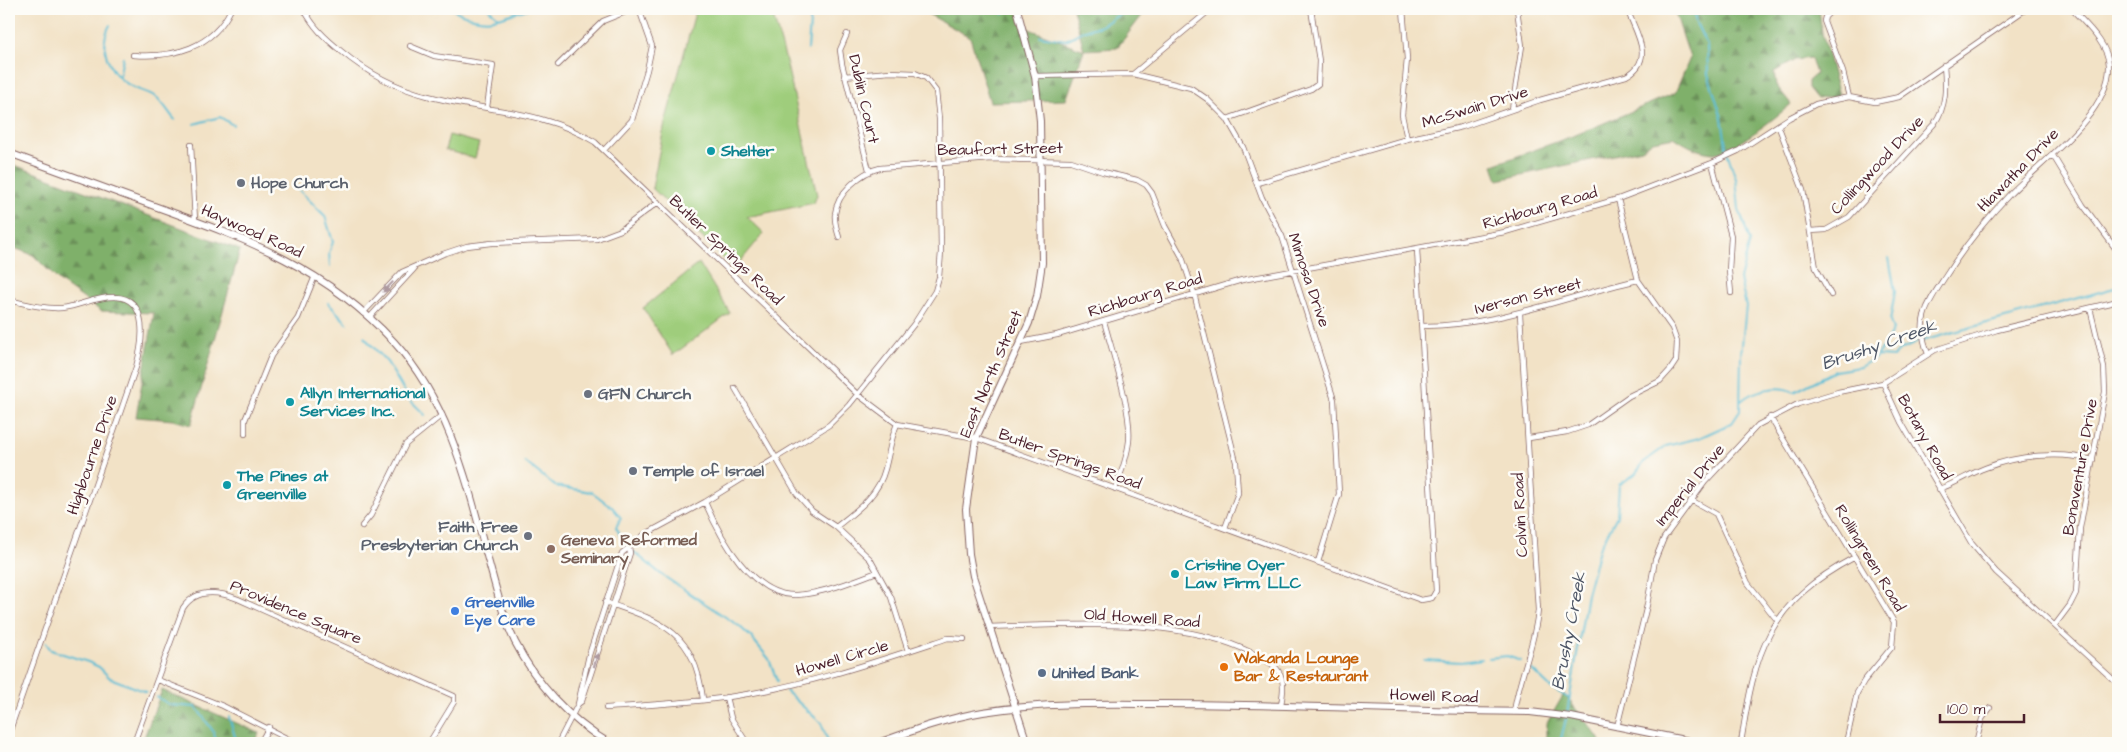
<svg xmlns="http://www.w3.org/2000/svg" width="2127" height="752" viewBox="0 0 2127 752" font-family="'Architects Daughter',sans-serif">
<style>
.forest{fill:url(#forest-firs);stroke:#64684b}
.green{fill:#9fcd7b;stroke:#747653}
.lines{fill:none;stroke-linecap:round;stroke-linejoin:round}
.stream{stroke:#56bcd4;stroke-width:2}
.street-casing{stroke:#856361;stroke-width:6}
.secondary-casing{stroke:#856361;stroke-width:8}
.street{stroke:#fff;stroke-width:4.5}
.secondary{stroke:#fff;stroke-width:6}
.oneway{fill:#ae9aa0}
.culture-dot{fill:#0f9aa8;stroke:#fdfcf7;stroke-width:2}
.worship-dot{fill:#6b7280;stroke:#fdfcf7;stroke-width:2}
.education-dot{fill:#8d6e63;stroke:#fdfcf7;stroke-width:2}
.shop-dot{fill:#3f7fe0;stroke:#fdfcf7;stroke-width:2}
.food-dot{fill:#e8710a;stroke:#fdfcf7;stroke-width:2}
.service-dot{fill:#5c6f8a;stroke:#fdfcf7;stroke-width:2}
.labels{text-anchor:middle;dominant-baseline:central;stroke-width:5;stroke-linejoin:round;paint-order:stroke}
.street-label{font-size:16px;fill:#4a1f2b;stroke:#fdfcf7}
.culture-label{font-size:16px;font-weight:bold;fill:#0d838f;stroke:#fdfcf7;text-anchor:start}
.worship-label{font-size:16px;font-weight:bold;fill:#5b616d;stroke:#fdfcf7;text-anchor:start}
.education-label{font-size:16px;font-weight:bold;fill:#785e54;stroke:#fdfcf7;text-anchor:start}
.shop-label{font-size:16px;font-weight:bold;fill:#366cbe;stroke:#fdfcf7;text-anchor:start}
.food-label{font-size:16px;font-weight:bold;fill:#c56008;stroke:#fdfcf7;text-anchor:start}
.service-label{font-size:16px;font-weight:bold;fill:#4e5e75;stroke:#fdfcf7;text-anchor:start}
.water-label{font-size:18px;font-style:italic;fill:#4e5666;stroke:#fdfcf7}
</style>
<defs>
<pattern id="forest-firs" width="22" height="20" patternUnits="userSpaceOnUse" patternTransform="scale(1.25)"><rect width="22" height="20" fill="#7fb06b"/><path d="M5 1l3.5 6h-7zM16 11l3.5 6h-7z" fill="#6a8f58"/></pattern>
</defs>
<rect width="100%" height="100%" fill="#fdfcf7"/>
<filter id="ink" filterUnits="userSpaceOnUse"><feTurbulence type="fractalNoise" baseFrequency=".02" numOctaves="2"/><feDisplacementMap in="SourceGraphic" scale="10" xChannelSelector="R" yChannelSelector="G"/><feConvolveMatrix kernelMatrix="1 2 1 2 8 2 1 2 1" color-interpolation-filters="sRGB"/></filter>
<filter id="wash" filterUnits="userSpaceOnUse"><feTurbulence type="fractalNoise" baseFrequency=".0096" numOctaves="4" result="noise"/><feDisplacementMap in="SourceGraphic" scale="20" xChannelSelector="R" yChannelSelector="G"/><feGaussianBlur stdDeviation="1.12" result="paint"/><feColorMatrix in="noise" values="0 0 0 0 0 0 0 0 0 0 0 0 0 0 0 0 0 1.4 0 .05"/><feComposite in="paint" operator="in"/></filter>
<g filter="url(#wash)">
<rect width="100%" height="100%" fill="#f2e2c6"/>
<path class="forest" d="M919,9h101l4,18 60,23 -11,-41h74l-30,39 -33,2 -18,50 -76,2 -20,-65z
M1674,9h145l3,24 17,63 -22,3 -9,-11v-7l8,-7 -5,-16 -16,2 -21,12 2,13 15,19c-13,12 -61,50 -78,49 -15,-1 -27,-8 -39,-16l-21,4 -11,8 -144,31 -5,-15 85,-31 97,-41 15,-35z
M9,163l231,87 -49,175 -18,-5 -37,-3 18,-104 -53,-2 -42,-30 -26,-26 -24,-9z
M162,690l97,43 -4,10h-113z
M1564,694l34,43 3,6h-54v-20z"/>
<path class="green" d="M696,9h75l14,48 32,138 -3,8 -67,14 17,16 -30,36 -82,-81 12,-61z
M449,135l30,8 -4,15 -30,-8z
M699,263l31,50 -57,42 -30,-47z"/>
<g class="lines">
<path class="stream" d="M453,9c10,7 31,14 44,9
M489,9l10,9 28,-9
M996,9l8,5
M110,25c-12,21 -2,48 19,60 8,5 18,7 26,11 7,5 14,17 20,24
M1040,36l26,4 19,-10 16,-4 27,-17
M808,49l3,-40
M119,78l4,-21
M194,124l26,-7 13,8
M294,185l31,31 8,26 -4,11 1,13
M328,303l19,20
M364,337l23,25 22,37 16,16
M1878,355l15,-25 -3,-9 5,-30 -6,-33
M1741,401c12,-11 39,-17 53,-9l41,-21 25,-4 18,-11 15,1 7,-7 18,-8 200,-55
M525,462l30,24 37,6 21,16 8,10 -5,9 7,14
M634,552l28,23 77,51 12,11 18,22 8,22
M46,643l5,7 37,12 11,5 11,11 36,14
M1489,658l18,-2 14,5
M1424,660l37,2 21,-3
M1531,669l19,18 20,12
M786,691l35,32 7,18
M157,697l13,8 26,2 17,24 4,11 14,1
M1567,714l20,-120 12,-45 18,-33 2,-31 16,-11 9,-12 22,-16 33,-8 33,-15 8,-12 1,-56 5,-49 -6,-27 10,-38 -11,-32 -3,-30 -9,-27 -5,-34 -14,-44 -1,-29 -11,-22 -3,-14
M229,717l8,26
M1560,743l6,-24"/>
</g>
</g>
<g filter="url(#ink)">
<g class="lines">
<g class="street-casing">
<path id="street" d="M304,9c9,18 21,29 37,42 25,21 55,37 87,45 58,16 113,13 167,46l262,252 40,30 79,14 445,162 11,-2 4,-7 -19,-342
M1403,9l4,50 -5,56 5,24
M1833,9l-8,8 -1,4 19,51 6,25
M847,34l-7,16 2,14 27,106
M410,46l24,10 59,9 -6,42
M133,55c40,3 80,-7 98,-46
M558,65l45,-44 30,-12
M1133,74l58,14 16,11 20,20 16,28 19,51 20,38 52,164 5,94 -21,68
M1035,76l98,-2 78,-65
M1512,109l10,-63 -5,-37
M1227,119l84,-30 7,-5 1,-23 -8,-52
M1778,125l25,65 13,78 15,27
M191,145l4,76
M604,150l28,-30 15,-50 5,-24 -13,-37
M2052,154l31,51 35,47
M1712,163l19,73 -2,35 2,22
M1257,183l150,-44 55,-12 78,-27 86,-24c30,-16 10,-43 1,-67
M1810,231l16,-1 23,-13 85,-93c13,-18 12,-38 10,-59
M839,237c-2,-7 -5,-15 -4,-23 2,-21 26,-42 45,-46l111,-9 80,2 32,11 34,8 9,5 6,8 13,33 17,31 12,36 42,169 2,31 -13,35
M9,300c17,4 35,9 53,8 18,-2 35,-12 53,-11 36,1 27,49 21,70l-127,366
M363,313l39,-41 41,-18 24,-8 25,-3 105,-4 24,-9 37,-28
M369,318l45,-49
M1104,321c8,31 28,89 25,120 -2,17 -8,33 -14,48
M1423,326c79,-1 140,-29 215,-46
M1021,342l36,-7 185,-55 263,-48 113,-33 94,-36 26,-12 51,-33 27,-14 33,-7 26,5 24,-5 127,-88
M1928,354c-13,-34 -1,-49 17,-77 19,-30 41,-58 65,-83 31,-32 101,-81 99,-129 -1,-22 -24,-41 -37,-56
M1883,383l18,39 71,122 24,28 122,112
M735,388l62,106 15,17 24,16 34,32 21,38 17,54
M1770,417l124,205 -2,25 -28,34 -7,12 -11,50
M245,434v-14l26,-64 27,-38 17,-42
M1529,438l38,-6 21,-7 41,-29 31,-15 10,-11 6,-9 1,-19 -5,-14 -34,-48 -20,-81
M1939,489c16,-5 30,-15 46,-21 33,-13 74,-17 108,-8
M1691,500l25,14 32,69 29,37
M705,502c15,35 47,95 91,93 25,-1 58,-14 81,-23
M362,526l9,-11 35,-71 36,-29
M836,527c21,-17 42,-31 49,-58 4,-15 6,-31 12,-45
M605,602c58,20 89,29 98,97
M2055,625l15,-20 6,-12 4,-65 25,-136 -1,-25 -14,-59
M989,627c82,-2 192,-11 265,27 8,4 20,9 25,18 6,10 4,21 2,33
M158,680l65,26 73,37
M726,697l5,21 16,25
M578,704l11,-49 33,-102 22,-18 61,-33 124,-77 20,-20 65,-81 21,-33 4,-14 2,-25 -2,-133 -3,-28 -10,-13 -11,-5 -25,-1 -46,4
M606,708c43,-3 87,-5 129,-12 73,-11 143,-35 213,-58l16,1
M1514,712c5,-35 21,-67 24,-102l-18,-296
M1617,727l30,-122 8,-45 9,-22 41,-56 53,-57 40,-21 40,-12 45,-9 52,-33 62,-20 121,-29
M134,743l49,-135c13,-20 35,-17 55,-9l216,97v6l-25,41
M260,743l9,-16
M558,743l20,-39 4,-3 48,-148 -1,-6
M1741,743c14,-93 27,-140 114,-186
M1976,743l6,-24 8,-11"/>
</g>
<g class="secondary-casing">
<path id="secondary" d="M1017,9l18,67 5,45 2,142 -5,33 -8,27 -53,115 -10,71 3,45 4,22 54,167
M9,153c49,18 99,36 148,54 92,33 169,61 237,135 54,59 73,139 93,214 8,28 15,59 28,86 21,41 54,78 94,101
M878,743c34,-12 69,-25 105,-31 60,-10 120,-8 181,-8 122,0 244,7 366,8l41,5 128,26"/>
</g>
<use href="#street" class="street"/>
<use href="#secondary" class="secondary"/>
</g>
<defs><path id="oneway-solid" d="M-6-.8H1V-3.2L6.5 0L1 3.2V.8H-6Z" transform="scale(1.25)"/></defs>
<g class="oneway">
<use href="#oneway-solid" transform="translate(388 287) rotate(134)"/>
<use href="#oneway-solid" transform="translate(596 660) rotate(-72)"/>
</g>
</g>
<g class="culture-dot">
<circle cx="711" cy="151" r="5"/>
<circle cx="290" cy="402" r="5"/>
<circle cx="227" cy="485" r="5"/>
<circle cx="1175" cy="574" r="5"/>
</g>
<g class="worship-dot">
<circle cx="241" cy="183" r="5"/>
<circle cx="588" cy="394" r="5"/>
<circle cx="633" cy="471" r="5"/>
<circle cx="528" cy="536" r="5"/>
</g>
<circle class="education-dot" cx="551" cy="549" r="5"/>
<circle class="shop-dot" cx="455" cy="611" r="5"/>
<circle class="food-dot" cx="1224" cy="667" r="5"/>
<circle class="service-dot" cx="1042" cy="673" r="5"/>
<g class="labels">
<g class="street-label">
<text transform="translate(864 99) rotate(77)">Dublin Court</text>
<text transform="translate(1475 107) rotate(-17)">McSwain Drive</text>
<text transform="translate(1000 149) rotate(-1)">Beaufort Street</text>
<text transform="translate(1877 165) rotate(-47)">Collingwood Drive</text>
<text transform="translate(2018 170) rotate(-46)">Hiawatha Drive</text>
<text transform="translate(1540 208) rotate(-16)">Richbourg Road</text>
<text transform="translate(252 231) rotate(24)">Haywood Road</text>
<text transform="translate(726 250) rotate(44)">Butler Springs Road</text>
<text transform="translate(1309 280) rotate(71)">Mimosa Drive</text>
<text transform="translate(1145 295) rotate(-17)">Richbourg Road</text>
<text transform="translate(1528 296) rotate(-14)">Iverson Street</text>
<text transform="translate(991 374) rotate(-67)">East North Street</text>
<text transform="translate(1925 437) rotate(61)">Botany Road</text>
<text transform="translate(92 455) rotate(-71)">Highbourne Drive</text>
<text transform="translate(1070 459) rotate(20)">Butler Springs Road</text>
<text transform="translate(2080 467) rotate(-80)">Bonaventure Drive</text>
<text transform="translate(1690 485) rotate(-51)">Imperial Drive</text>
<text transform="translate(1520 515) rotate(-93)">Colvin Road</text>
<text transform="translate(1870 558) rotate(59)">Rollingreen Road</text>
<text transform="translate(296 612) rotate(23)">Providence Square</text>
<text transform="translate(1142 618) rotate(4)">Old Howell Road</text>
<text transform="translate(842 658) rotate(-16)">Howell Circle</text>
<text transform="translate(1434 696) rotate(2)">Howell Road</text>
</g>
<g class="culture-label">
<text x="721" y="151">Shelter</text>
<text x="300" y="393">Allyn International<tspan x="300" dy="18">Services Inc.</tspan></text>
<text x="237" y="476">The Pines at<tspan x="237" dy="18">Greenville</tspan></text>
<text x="1185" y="565">Cristine Oyer<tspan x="1185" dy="18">Law Firm, LLC</tspan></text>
</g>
<g class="worship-label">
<text x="251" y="183">Hope Church</text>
<text x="598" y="394">GFN Church</text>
<text x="643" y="471">Temple of Israel</text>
<text x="518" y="527" text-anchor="end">Faith Free<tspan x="518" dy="18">Presbyterian Church</tspan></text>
</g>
<g class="education-label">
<text x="561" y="540">Geneva Reformed<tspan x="561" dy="18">Seminary</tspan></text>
</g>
<g class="shop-label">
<text x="465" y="602">Greenville<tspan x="465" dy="18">Eye Care</tspan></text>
</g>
<g class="food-label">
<text x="1234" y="658">Wakanda Lounge<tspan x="1234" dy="18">Bar &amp; Restaurant</tspan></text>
</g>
<g class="service-label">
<text x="1052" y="673">United Bank</text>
</g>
<g class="water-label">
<text transform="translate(1879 345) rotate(-19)">Brushy Creek</text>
<text transform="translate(1569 631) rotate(-79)">Brushy Creek</text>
</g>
</g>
<rect width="2127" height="752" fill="none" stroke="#fdfcf7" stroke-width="30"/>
<path d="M1940 714v8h84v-8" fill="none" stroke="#4a1f2b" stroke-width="2.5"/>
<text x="1947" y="714" font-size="15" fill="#4a1f2b" stroke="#fdfcf7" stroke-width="4" paint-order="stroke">100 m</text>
</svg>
